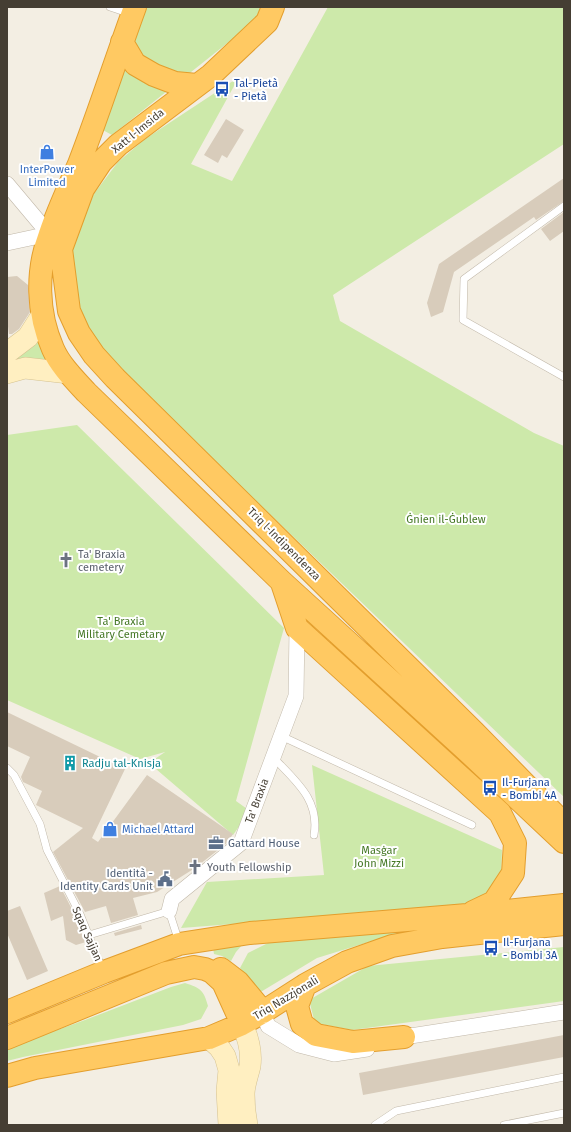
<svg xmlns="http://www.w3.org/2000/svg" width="571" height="1132" viewBox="0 0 571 1132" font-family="'Fira Sans',sans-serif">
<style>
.green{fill:#cde9aa}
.building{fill:#d8ccbb}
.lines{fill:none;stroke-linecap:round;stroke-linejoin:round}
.lane-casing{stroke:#c1b8a9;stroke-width:8}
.street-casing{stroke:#c1b8a9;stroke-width:16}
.secondary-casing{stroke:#d5c291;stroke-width:22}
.highway-casing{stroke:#e39e2d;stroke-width:24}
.lane{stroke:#fff;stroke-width:7}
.street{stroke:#fff;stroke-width:15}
.secondary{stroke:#ffefc1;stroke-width:21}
.highway{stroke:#ffc962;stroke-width:22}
.labels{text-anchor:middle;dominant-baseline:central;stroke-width:4;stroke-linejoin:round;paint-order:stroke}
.transit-label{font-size:11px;fill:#164399;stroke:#fff;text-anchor:start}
.street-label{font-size:11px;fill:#453e33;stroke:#fff}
.shop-label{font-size:11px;fill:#366cbe;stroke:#fff}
.park-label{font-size:11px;fill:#457825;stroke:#fff}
.worship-label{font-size:11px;fill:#5b616d;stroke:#fff;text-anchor:start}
.culture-label{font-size:11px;fill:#0d838f;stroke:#fff;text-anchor:start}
.service-label{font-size:11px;fill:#4e5e75;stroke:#fff;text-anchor:start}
</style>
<rect width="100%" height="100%" fill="#f3eee3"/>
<path class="green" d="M146,7h114l-2,9 -13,13 -133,106 -13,-7z
M328,7h236v137l-231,151 7,26 194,112 30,13v351l-442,-425 -26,-29 -19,-38 -10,-62 26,-48 25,-33 27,-23 94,-62 -48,87 41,17z
M39,333l15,28 -47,1z
M77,425l207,203 -48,173 14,10 -17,24 -84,-72 16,-11 -25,7 -133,-59v-265z
M312,765l190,85 -1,29 -23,26 -297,23 26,-46 117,-7z
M411,929l-94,29 -58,35 -19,-25 8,-15 20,-10z
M244,943l-8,9 -5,9 -9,-5 -8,-2 -1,-6z
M564,947v54l-212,29 -37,-7 -6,-23 59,-34z
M185,983c16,5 19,8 23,23l-7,13 -18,6 -160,32 -16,4v-13l78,-28 86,-33z"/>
<path class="building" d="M226,119l18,11 -17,28 -5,-3 -4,8 -14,-8z
M564,178v23l-28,19 -2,-3 -80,55 -11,40 -12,5 -4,-14 12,-39z
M564,212v19l-14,10 -9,-12z
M17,276l11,9 2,27 -11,17 -7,5h-3l-2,-15v-42z
M7,712l118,57 -33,69 6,4 49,-67 86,59 -6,9 -32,25 -38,24 -24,6 5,17 -27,8 -5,-17 -21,6 -32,-60 30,-24 -47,-23 6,-14 -19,-9 -2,-5 9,-20 -23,-11z
M60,886l15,29 -3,1 14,26 -10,3 -10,-5 -3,-24 -12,5 -7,-28z
M20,906l28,65 -21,9 -20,-47v-22z
M141,925l1,4 -27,7 -1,-3z
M564,1035v22l-201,38 -4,-22z"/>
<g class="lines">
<g class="lane-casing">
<path id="lane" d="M110,7l21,7
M564,206l-100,73 -1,41 101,57
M281,736l191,89
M273,757c22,24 47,42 41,78
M7,768l7,7 26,49 7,26 33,64 23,57
M89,935l80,-24 10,31
M375,1125l21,-14 168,-34
M504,1125l60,-12"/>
</g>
<g class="street-casing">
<path id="street" d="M7,184l42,50 -42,9
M169,911l3,-12 69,-56 55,-147 1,-68
M263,1012l5,14 31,19 35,9 33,-5
M395,1040l9,-3 160,-25"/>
</g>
<g class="secondary-casing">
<path id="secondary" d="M7,353l21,-16 14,-22
M7,373l18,-5 44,5
M242,1024c6,13 10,27 8,42 -2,9 -6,19 -6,28 0,10 1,21 3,31
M209,1038l10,9 6,9 4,14 -2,21 2,34"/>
</g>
<g class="highway-casing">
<path id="highway" d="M135,7c-19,52 -36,105 -56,157 -10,23 -21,46 -29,70 -14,37 -13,79 3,115 7,16 21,30 33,43l196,190 182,166 100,94
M273,7l-6,15 -56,53 -93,70 -17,17 -18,27 -22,60 8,62 10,22 15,22 21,23 359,354 90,92
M122,42l13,22 19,11 21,8 22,2
M282,583l15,45 203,185 15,30 -2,30 -19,29 -21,10
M221,969l17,13 25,30
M305,985l-8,21 5,18 14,11 37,7 51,-5
M7,1012l97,-40 75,-28 71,-11 217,-18 97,-10
M7,1038l159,-65 28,-6 11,2 7,3 11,10 19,42
M7,1076l28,-8 174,-30 33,-14 21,-12 42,-27 42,-23 45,-16 50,-9 122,-13"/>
</g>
<use href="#lane" class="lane"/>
<use href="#street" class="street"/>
<use href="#secondary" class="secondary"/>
<use href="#highway" class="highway"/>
</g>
<defs>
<g id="bus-bare" transform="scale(1.2)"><path d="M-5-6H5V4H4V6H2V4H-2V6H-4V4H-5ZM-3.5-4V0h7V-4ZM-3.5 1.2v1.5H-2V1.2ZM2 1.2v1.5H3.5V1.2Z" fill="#1a4fb4" stroke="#fff" stroke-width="2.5" paint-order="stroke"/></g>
<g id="shop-bare" transform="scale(1.2)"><path d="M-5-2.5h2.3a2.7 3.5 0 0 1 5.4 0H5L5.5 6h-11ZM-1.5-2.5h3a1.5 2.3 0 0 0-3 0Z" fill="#3f7fe0" stroke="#fff" stroke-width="2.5" paint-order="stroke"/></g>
<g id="church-bare" transform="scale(1.2)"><path d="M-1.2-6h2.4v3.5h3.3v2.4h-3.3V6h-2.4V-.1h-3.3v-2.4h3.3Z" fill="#6b7280" stroke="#fff" stroke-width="2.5" paint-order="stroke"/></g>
<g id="building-bare" transform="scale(1.2)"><path d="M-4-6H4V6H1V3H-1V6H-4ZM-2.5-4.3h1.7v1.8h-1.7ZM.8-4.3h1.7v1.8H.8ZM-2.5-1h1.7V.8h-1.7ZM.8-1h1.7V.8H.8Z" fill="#0f9aa8" stroke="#fff" stroke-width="2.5" paint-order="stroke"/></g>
<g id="office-bare" transform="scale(1.2)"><path d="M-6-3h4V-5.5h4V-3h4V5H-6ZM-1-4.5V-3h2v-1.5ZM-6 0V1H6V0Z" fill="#5c6f8a" stroke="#fff" stroke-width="2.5" paint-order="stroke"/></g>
<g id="civic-bare" transform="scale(1.2)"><path d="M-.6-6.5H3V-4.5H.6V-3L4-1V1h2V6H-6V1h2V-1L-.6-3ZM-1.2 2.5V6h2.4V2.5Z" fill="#5c6f8a" stroke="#fff" stroke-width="2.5" paint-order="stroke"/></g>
</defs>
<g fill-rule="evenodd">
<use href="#bus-bare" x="222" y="89"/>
<use href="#shop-bare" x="47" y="152"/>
<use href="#church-bare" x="66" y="560"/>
<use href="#building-bare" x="70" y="763"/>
<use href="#bus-bare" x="490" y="788"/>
<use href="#shop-bare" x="110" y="829"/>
<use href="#office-bare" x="216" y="843"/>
<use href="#church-bare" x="195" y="867"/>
<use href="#civic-bare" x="165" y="879"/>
<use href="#bus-bare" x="491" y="948"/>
</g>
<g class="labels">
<g class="transit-label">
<text x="234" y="83">Tal-Pietà<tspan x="234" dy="13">- Pietà</tspan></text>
<text x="502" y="782">Il-Furjana<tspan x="502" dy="13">- Bombi 4A</tspan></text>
<text x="503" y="942">Il-Furjana<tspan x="503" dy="13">- Bombi 3A</tspan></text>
</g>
<g class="street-label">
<text transform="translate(138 131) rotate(-39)">Xatt l-Imsida</text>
<text transform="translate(284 544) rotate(45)">Triq l-Indipendenza</text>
<text transform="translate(257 801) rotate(-69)">Ta' Braxia</text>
<text transform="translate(87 934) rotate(66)">Sqaq Sajjan</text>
<text transform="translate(286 998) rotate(-31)">Triq Nazzjonali</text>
</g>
<g class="shop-label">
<text x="47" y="169">InterPower<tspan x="47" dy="13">Limited</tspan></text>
<text x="122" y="829" text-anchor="start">Michael Attard</text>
</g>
<g class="park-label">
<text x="446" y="519">Ġnien il-Ġublew</text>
<text x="121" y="621">Ta' Braxia<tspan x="121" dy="13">Military Cemetary</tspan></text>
<text x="379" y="850">Masġar<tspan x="379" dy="13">John Mizzi</tspan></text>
</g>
<g class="worship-label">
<text x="78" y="554">Ta' Braxia<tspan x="78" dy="13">cemetery</tspan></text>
<text x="207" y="867">Youth Fellowship</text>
</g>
<g class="culture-label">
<text x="82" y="763">Radju tal-Knisja</text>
</g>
<g class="service-label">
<text x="228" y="843">Gattard House</text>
<text x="153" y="873" text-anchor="end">Identità -<tspan x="153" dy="13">Identity Cards Unit</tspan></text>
</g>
</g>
<rect width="571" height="1132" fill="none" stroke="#453e33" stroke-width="16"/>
</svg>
